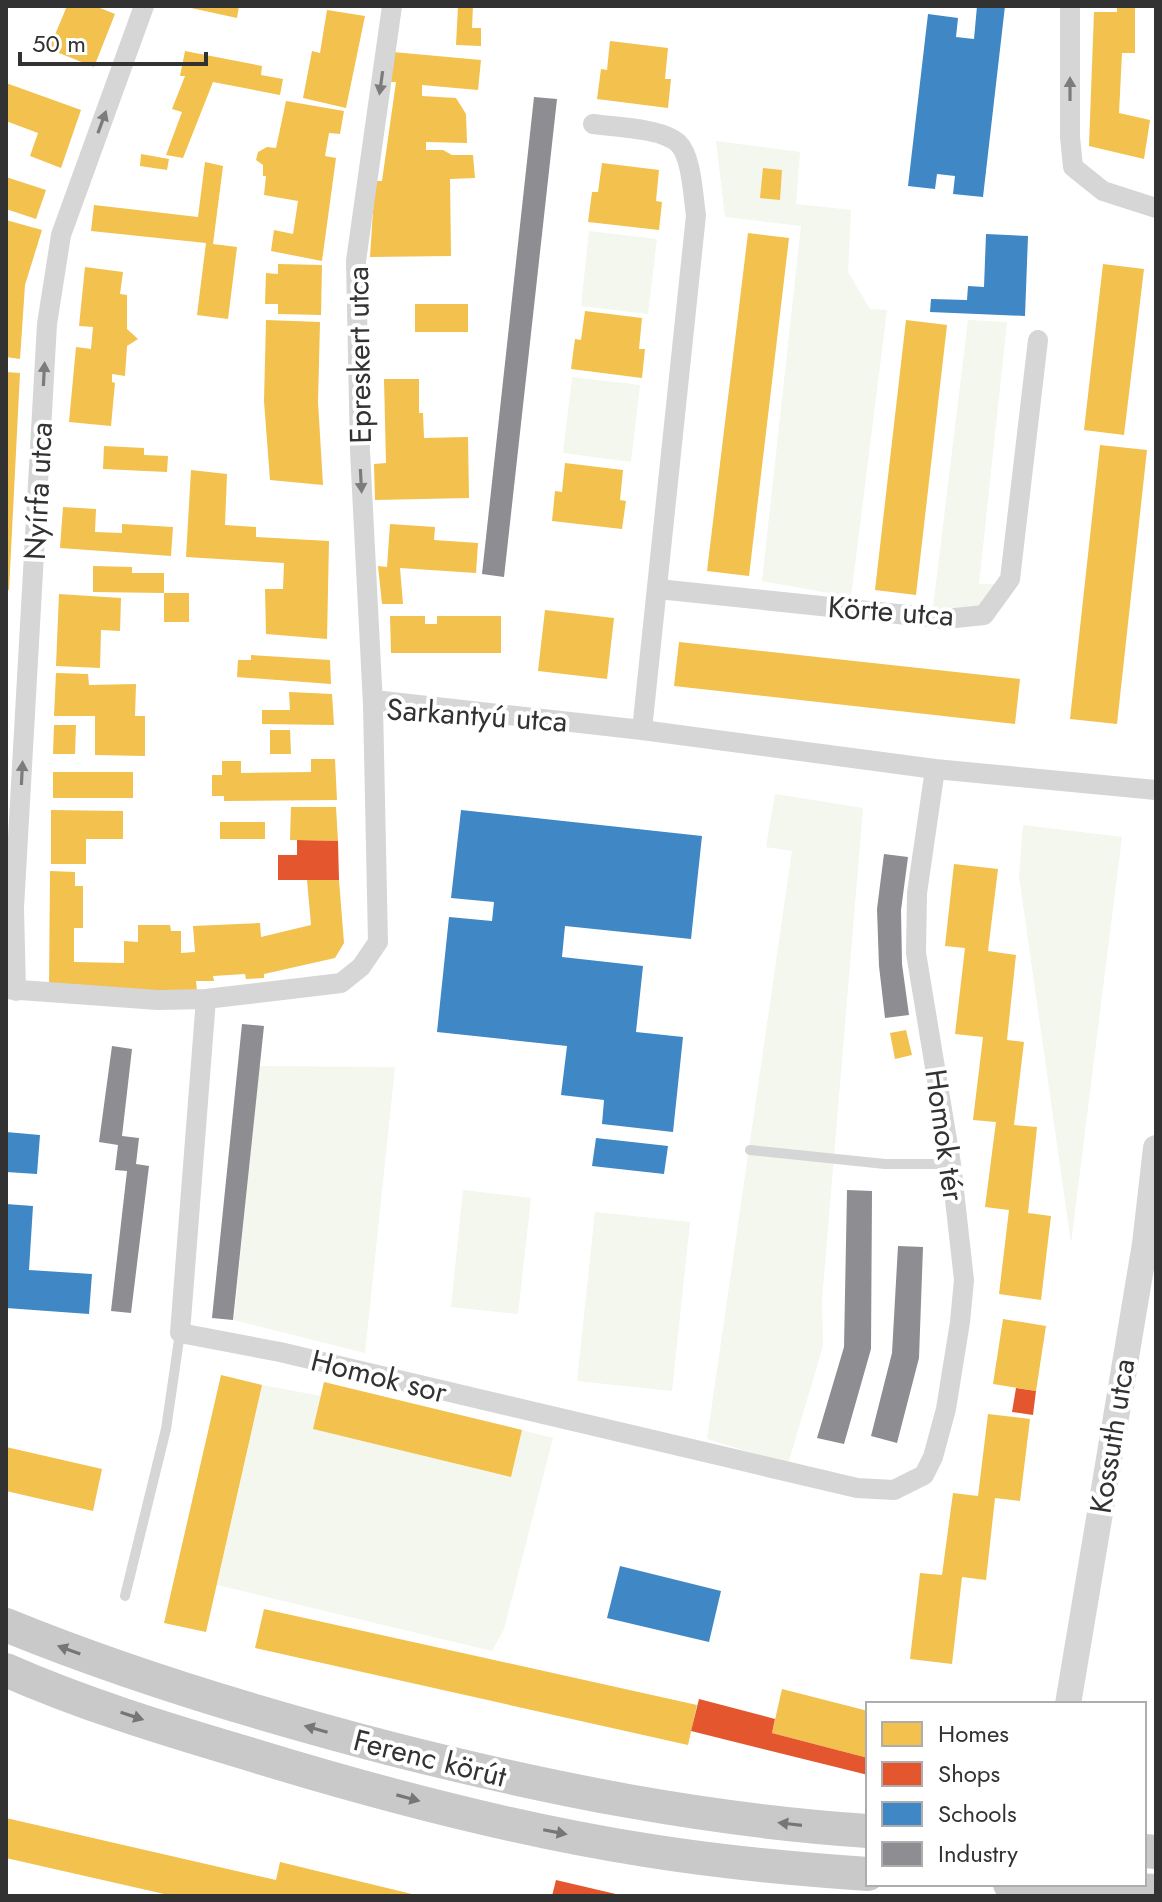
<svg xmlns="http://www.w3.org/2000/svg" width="1162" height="1902" viewBox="0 0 1162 1902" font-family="Jost,sans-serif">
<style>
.green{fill:#f3f7ed}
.homes{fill:#f2c14e}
.shops{fill:#e4572e}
.schools{fill:#3f88c5}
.industry{fill:#8d8d92}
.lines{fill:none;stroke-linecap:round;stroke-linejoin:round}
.service{stroke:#d6d6d6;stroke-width:10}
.minor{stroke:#d6d6d6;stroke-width:20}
.tertiary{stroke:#d6d6d6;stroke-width:26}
.primary{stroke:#c9c9c9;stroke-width:34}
.oneway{fill:#7c7c7c}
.oneway2{fill:#767676}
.labels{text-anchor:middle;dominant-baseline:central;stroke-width:8;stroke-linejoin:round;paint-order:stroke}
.street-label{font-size:30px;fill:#323232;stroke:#fff}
</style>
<rect width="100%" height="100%" fill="#fff"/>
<path class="green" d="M716,141l84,11 -4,52 55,6 -3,62 22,37 17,1 -36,287 -89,-16 39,-355 -76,-9z
M589,231l68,8 -9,75 -67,-8z
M968,320l39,2 -28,262h19l-11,21 -20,7 -34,-4z
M572,377l68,8 -9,77 -68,-9z
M775,794l88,14 -41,492 1,46 -35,118 -81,-25 85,-588 -26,-4z
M1023,825l99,12 -51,406 -52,-367z
M259,1066l136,1 -30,286 -131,-33z
M463,1190l68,8 -13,116 -67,-7z
M595,1212l95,10 -18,169 -95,-10z
M262,1385l59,11 -8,33 197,48 12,-47 31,8 -49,191 -12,22 -275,-66z"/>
<path class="homes" d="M67,6h28l20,8 -21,53 -45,-18z
M182,6h57l-2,12z
M458,6h15l-1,22h9v18l-25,-1z
M1117,6h18v47h-13l-3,60 31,7 -6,39 -55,-13 5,-134h23z
M327,10l38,6 -19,92 -43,-10 9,-47 8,2z
M610,41l58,7 -3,31h6l-3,29 -71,-9 4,-30 6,1z
M185,51l77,15 -1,9 22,4 -3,16 -67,-13 -30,76 -17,-3 16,-43 -10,-3 13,-33h-5z
M393,52l88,8 -3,30 -56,-5v11l34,2 10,16 1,29 -41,-1v8h17l9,5h21l2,23 -25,1 1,77 -81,1 5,-76h7l14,-99h-6z
M6,83l75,27 -20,58 -31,-12 8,-23 -32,-12z
M286,101l58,10 -4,23 -11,-1 -4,23 11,2 -14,103 -51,-10 3,-21 19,4 5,-33 -34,-6 2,-19h-3v-11l-7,-5 2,-8 9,-5 9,1z
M141,154l28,5 -2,11 -27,-4z
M205,162l18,4 -10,78 24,3 -9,72 -31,-4 9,-72 -115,-12 3,-26 104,12z
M602,163l57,7 -3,31 6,1 -3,28 -71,-8 4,-30h6z
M763,168l19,2 -2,30 -20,-2z
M6,177l40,13 -10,29 -30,-10z
M6,220l36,10 -17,55 -5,74 -14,-2z
M748,233l41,5 -40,338 -42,-5z
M278,264l44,1 -1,50 -43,-1v-10h-13l1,-31 12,1z
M1103,264l41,5 -20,166 -40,-5z
M85,267l38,5 -3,22 7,1v34l11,10 -11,7 -2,30 -13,-2v8l3,1 -4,43 -42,-4 7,-75 15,2 2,-22 -14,-1z
M415,304h53v28h-53z
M585,311l57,7 -3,31h6l-3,29 -71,-9 4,-30 6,1z
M266,320l54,2 -2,80 5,83 -53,-5 -6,-79z
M906,320l41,5 -31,270 -41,-5z
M6,372l14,1 -11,217 -3,-1z
M384,379h35v34h4l1,25 44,-1 1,61 -94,2 -1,-36 12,-1z
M1100,445l47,5 -30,274 -47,-5z
M104,446l40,2v7l24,1 -1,16 -64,-3z
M565,463l58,7 -3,30 6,1 -4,28 -70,-8 3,-30 7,1z
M191,470l36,4 -2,51 31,2v10l73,4 -2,98 -61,-5 -1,-45h18l1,-26 -98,-6z
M63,507l33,2 -1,23 27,1v-9l51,3 -2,29 -111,-8z
M390,524l45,3 -1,13 44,3 -2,30 -76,-5 3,36h-21l-4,-38 9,1z
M93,566l39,1v6h32v20l-71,-1z
M164,593h25v29h-25z
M59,594l62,4 -1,33 -19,-1 -1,38 -44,-2z
M545,610l69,8 -7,61 -69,-8z
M390,616h35v8h12v-8h64v37h-110z
M679,642l341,37 -5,45 -341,-38z
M251,655l79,5 1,24 -94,-7 1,-17h13z
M56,673l32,1 1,11 47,-1 -1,32h10v40l-50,-1v-39h-41z
M289,692l43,2 2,31 -72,-1v-14h28z
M54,725h22l-1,29h-22z
M270,730h20l1,24h-21z
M311,759h24l2,41 -113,1v-5h-12v-21h10v-14h19v12l70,-1z
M53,772h80v26h-80z
M291,807h45l2,34 -48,-1z
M51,810l72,1v28h-37v25h-35z
M220,822h45v17h-45z
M954,864l44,5 -10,82 28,4 -9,85 17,2 -10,83 23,2 -9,86 23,3 -10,84 -42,-6 10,-84 -24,-3 11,-85 -23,-2 10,-83 -28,-3 10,-86 -20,-2z
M50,871l25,1v14h8v42h-9v34l50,1v-22l14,1v-17h32l1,6h10v22l14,-1 -2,-26 67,-3 1,14 50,-12 -4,-45h32l5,63 -9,15 -71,16v4l-18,1 -1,-5 -32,2 1,5h-18l1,10 -148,-1z
M906,1030l6,25 -17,4 -5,-26z
M1003,1319l43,7 -10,65 -43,-7z
M221,1375l41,10 -56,247 -42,-9z
M324,1382l198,48 -11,47 -198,-48z
M988,1414l42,5 -10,82 -25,-3 -9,82 -24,-3 -10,87 -42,-5 10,-86 22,2 11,-82 25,3z
M6,1447l96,22 -9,42 -87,-20z
M264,1609l433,96 -9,40 -433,-97z
M782,1689l86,22v47l-96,-25z
M6,1818l270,62 4,-18 140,34h-247l-167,-38z"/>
<path class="shops" d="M297,840l41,1 1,39h-61v-25h19z
M1016,1388l20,3 -3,24 -21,-3z
M699,1699l76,20 -3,14 96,25v17l-177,-44z
M556,1880l64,15v1h-68z"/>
<path class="schools" d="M977,6h28l-22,191 -30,-3 2,-18 -18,-2 -2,15 -27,-3 20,-172 30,4 -2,19 18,2z
M986,234l42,2 -3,80 -95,-4 1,-13 36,1 1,-14 16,1z
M461,810l241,26 -11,103 -126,-13 -3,31 81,9 -7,66 47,5 -10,95 -71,-8 2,-24 -43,-5 6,-49 -130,-14 12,-115 43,4 2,-19 -43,-4z
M6,1132l34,3 -3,39 -31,-2z
M596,1138l72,8 -4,28 -72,-8z
M6,1204l27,2 -4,64 63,4 -3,40 -83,-6z
M620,1566l101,25 -12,51 -102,-24z"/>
<path class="industry" d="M534,97l23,2 -53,478 -22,-3z
M884,854l24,3 -7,53 1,54 7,51 -24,3 -6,-52 -2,-57z
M242,1024l22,2 -31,294 -21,-2z
M112,1046l20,3 -10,87 17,2 -3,26 13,2 -18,147 -20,-2 16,-140 -12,-1 3,-25 -19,-3z
M847,1190l25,1 -1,158 -27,95 -27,-6 27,-91z
M898,1246l25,1 -4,111 -22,85 -26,-7 21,-83z"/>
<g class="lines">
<path class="service" d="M750,1150l135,14h66
M125,1596l41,-167 14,-96"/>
<path class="minor" d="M1070,6v131l3,30 30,24 53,17
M593,124c22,3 68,4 85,19 14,13 15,54 18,72l-54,515
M658,589l288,30 38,-4 26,-36 28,-239
M373,705l10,-4 259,29 293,39 221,21
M6,989l152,11 48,-1 135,-16 20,-16 17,-25 -5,-237 -13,-254 -4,-190 36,-255
M16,991l-2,-83 33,-584 14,-89 83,-229
M206,999l-26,334 100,19 577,136 37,2 30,-15 9,-18 13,-48 14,-87 4,-42 -13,-116 -35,-211 1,-60 18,-124"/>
<path class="tertiary" d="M1068,1704l77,-460 11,-96"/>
<path class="primary" d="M6,1625c125,51 255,90 386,124 157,40 313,71 476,82
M6,1670c77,34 159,59 240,83 130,40 265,76 399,97 74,12 149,19 223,24
M1144,1851l12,1
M1010,1884l146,7"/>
</g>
<defs><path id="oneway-solid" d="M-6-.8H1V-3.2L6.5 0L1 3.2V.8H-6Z" transform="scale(2)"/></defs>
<g class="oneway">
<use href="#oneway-solid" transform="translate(381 83) rotate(98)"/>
<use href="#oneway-solid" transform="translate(1070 89) rotate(-90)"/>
<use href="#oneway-solid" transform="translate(102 122) rotate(-70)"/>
<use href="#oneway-solid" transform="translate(44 374) rotate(-87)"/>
<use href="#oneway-solid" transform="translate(361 481) rotate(87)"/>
<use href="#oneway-solid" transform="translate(22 773) rotate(-87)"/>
</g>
<g class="oneway2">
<use href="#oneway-solid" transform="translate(69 1650) rotate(-160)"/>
<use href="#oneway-solid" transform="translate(132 1716) rotate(18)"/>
<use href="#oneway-solid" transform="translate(316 1729) rotate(-164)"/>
<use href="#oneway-solid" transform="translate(408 1798) rotate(15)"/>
<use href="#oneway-solid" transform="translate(790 1824) rotate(-173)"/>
<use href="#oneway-solid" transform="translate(555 1832) rotate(11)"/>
</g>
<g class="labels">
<g class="street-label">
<text transform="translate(359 355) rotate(-91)">Epreskert utca</text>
<text transform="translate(38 491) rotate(-87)">Nyírfa utca</text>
<text transform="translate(891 611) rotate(4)">Körte utca</text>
<text transform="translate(477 715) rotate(4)">Sarkantyú utca</text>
<text transform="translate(945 1135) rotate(82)">Homok tér</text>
<text transform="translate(379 1376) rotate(14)">Homok sor</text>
<text transform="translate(1112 1436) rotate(-81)">Kossuth utca</text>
<text transform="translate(430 1758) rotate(14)">Ferenc körút</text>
</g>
</g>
<rect width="1162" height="1902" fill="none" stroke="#323232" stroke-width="16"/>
<rect x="866" y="1702" width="280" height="184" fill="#ffffff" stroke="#adadad" stroke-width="2"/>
<rect x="882" y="1722" width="40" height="24" fill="#f2c14e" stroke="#adadad" stroke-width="2"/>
<text x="938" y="1742" font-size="24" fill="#323232">Homes</text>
<rect x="882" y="1762" width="40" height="24" fill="#e4572e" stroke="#adadad" stroke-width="2"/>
<text x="938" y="1782" font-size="24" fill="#323232">Shops</text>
<rect x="882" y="1802" width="40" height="24" fill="#3f88c5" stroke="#adadad" stroke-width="2"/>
<text x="938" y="1822" font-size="24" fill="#323232">Schools</text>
<rect x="882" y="1842" width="40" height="24" fill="#8d8d92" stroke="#adadad" stroke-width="2"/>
<text x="938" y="1862" font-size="24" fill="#323232">Industry</text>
<path d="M20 52v12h186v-12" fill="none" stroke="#323232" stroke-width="4"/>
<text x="32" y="52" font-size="24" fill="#323232" stroke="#ffffff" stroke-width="6" paint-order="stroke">50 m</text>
</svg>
